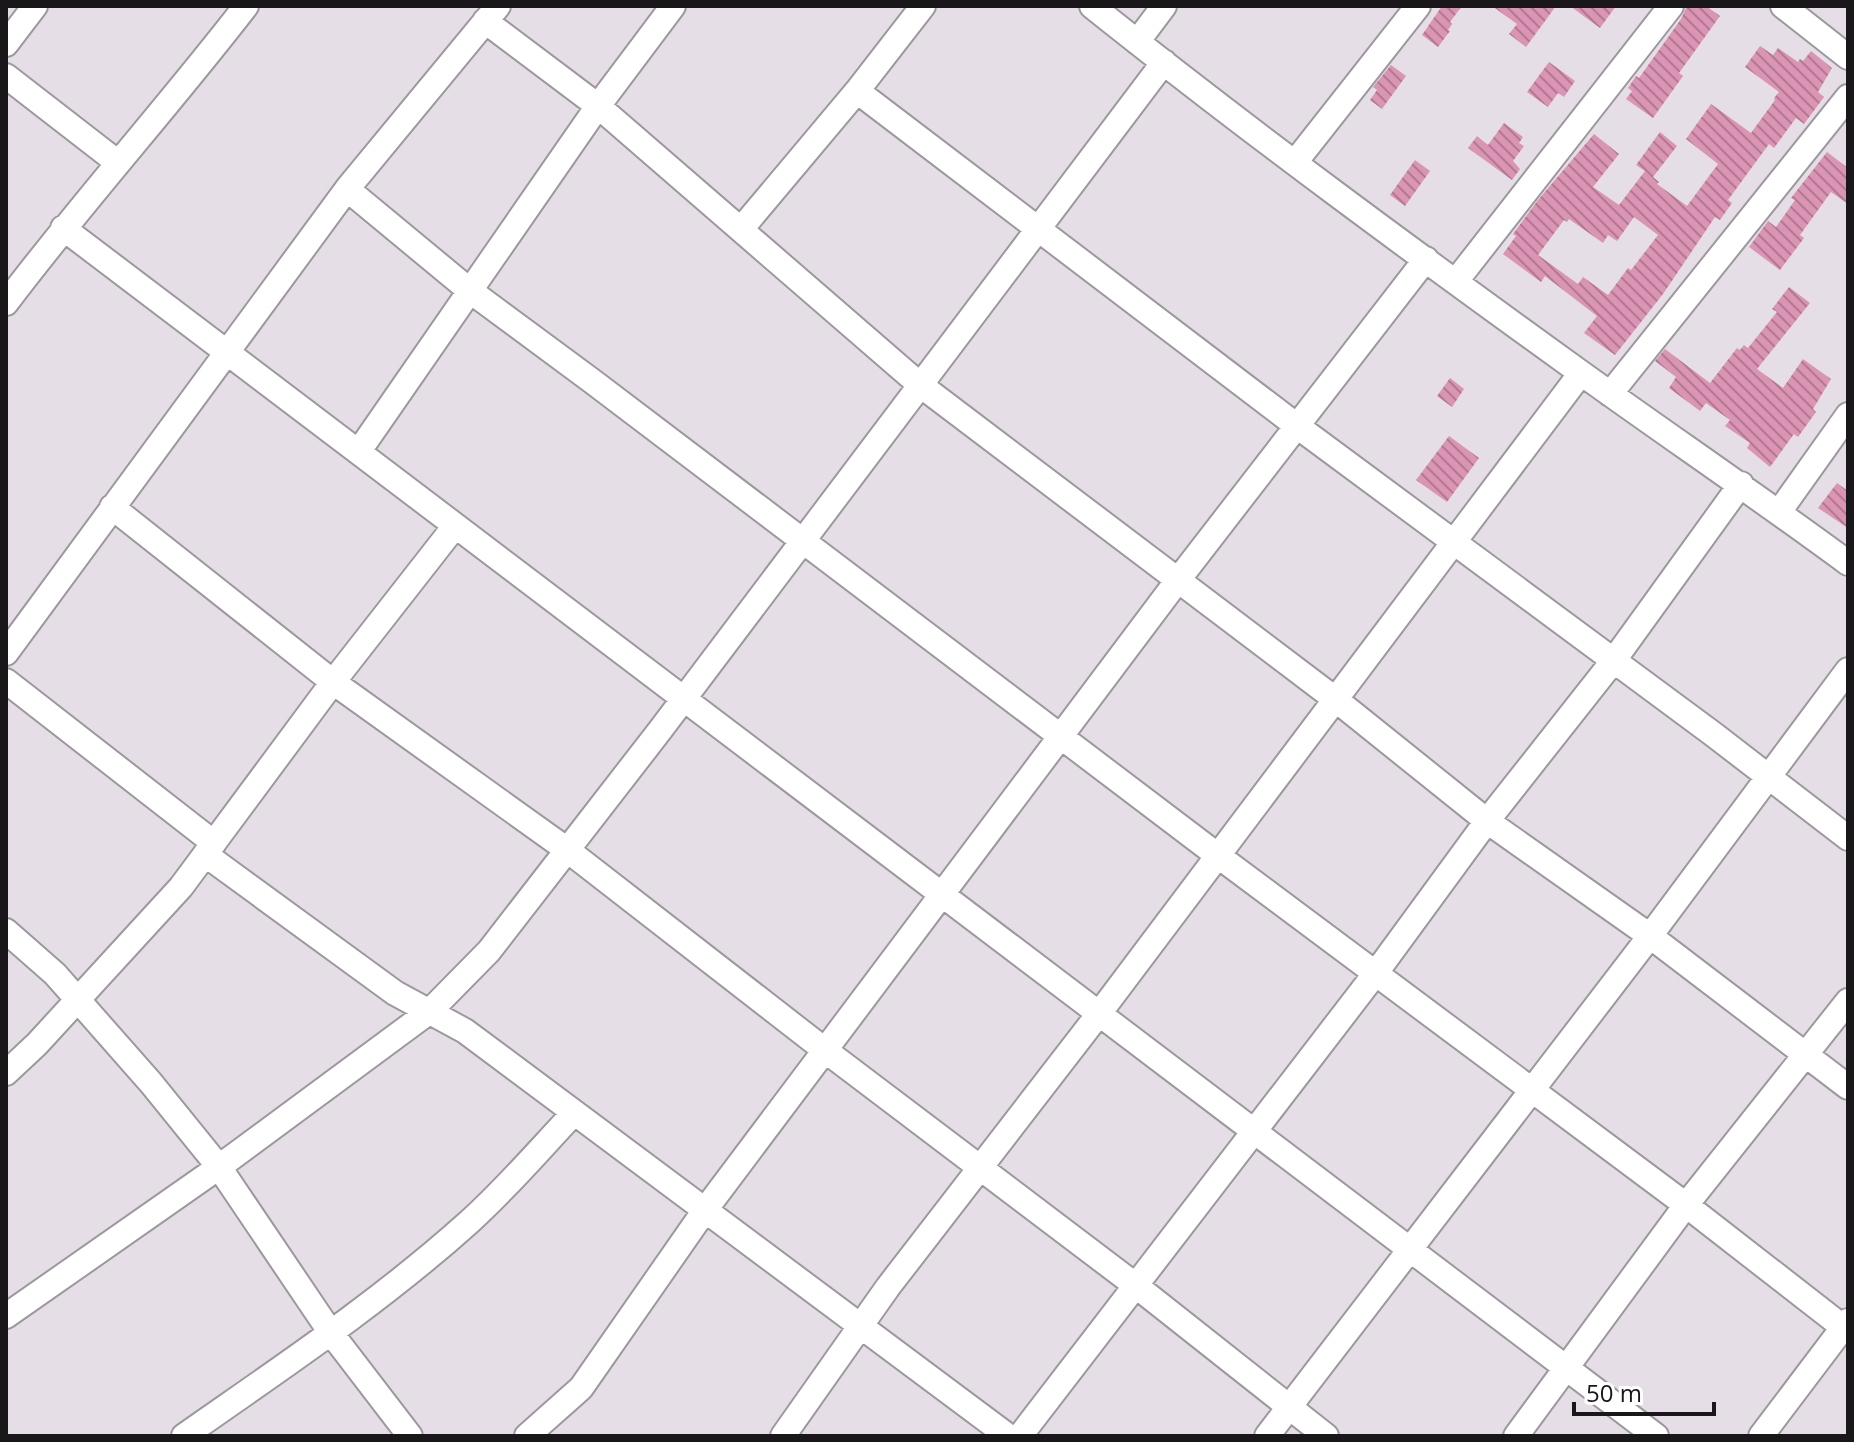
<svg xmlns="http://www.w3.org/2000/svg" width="1854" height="1442" viewBox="0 0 1854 1442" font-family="'Open Sans',sans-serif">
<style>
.building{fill:url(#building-back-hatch);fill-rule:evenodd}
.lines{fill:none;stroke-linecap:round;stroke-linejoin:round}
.minor-casing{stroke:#9d979e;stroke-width:28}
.minor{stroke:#fff;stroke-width:24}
</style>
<defs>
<pattern id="building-back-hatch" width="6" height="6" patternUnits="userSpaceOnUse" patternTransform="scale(2)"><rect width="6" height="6" fill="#db95b4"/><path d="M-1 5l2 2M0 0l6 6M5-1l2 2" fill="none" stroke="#b17992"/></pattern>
</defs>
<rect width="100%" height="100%" fill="#e5dee6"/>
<path class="building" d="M1442,6h20l-12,16 2,2 -4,6 2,1 -12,16 -16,-12z
M1492,6h64l-30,41 -17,-13 8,-10z
M1570,6h46l-16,22z
M1687,6h19l14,10 -41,57 4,3 -30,42 -27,-19 6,-8 -4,-3 8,-12 3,2 42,-59z
M1760,46l13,9 5,-7 20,14 2,-3 3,2 8,-10 21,17 -14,24 6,5 -20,27 -8,-6 -22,30 -5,-4 -41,56 4,3 -12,17 -5,-3 -52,77 -48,61 -31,-22 13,-17 -52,-40 -4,6 -38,-28 13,-18 -3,-2 25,-34 56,-66 25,20 -26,33 26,18 26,-34 -9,-6 24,-33 17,14 -24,31 6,5 -2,2 30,22 31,-42 -32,-25 25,-35 40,29 24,-33 -1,-2 5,-6 -34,-25zM1634,217l24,18 -27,35 -3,-2 -20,27 -25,-18 -5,7 -40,-29 26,-35 3,2 2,-3 34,24 5,-8 9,6z
M1549,62l26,19 -11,16 -6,-4 -10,14 -21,-15z
M1391,65l15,11 -24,33 -12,-9 7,-10 -4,-3z
M1504,123l19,14 -4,6 5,3 -11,15 7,8 -8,11 -44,-32 9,-12 11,9z
M1827,152l21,16v36l-17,-12 -31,43 4,3 -24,32 -31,-23 19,-26 8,6 19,-27 -4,-2z
M1415,160l15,11 -25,35 -15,-11z
M1789,287l21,16 -53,66 26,19 20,-29 28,20 -18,30 3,3 -18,25 -4,-3 -24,33 -23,-19 3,-5 -25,-17 5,-6 -24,-17 -6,8 -31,-23 7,-11 -21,-16 10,-12 45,34 27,-35 3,2 4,-5 4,3 29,-36 -5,-3z
M1450,378l14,11 -12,18 -15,-11z
M1449,436l30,22 -32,44 -31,-22z
M1837,483l11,8v37l-30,-20z"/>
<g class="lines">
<g class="minor-casing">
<path id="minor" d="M1092,6c159,127 324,248 489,367 89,64 179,125 267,190
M1783,6l65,51
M485,21l113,85 321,278 416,315 152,122 163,115 198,151
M1137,42l27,-36
M6,44l29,-38
M6,76l111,86
M857,91l440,335 416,308 135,104
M1296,161l122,-155
M347,189l122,101 123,91 625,474 469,350 162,126
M63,228l1593,1208
M742,228l115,-137 66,-85
M1456,281l215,-275
M6,303c77,-102 162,-196 240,-297
M1610,394l238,-297
M359,451l239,-345 75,-100
M112,507l221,175 233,167 260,202 309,234 191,151
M1779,512l69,-97
M6,653l341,-464 151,-183
M6,681l208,162
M206,855l189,138 70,38 543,405
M6,931l49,43 96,109 68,84 112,166 79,103
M6,1073l31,-29 144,-157 152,-205 122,-156
M6,1316l213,-149 211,-156 59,-60 172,-222 503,-667
M184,1436c97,-68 196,-134 284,-213 38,-34 71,-73 106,-110
M527,1436l54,-48 124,-178 473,-630 248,-321
M783,1436l105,-149 210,-272 483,-642
M1020,1436l355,-462 112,-153 127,-161 127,-176
M1267,1436l383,-500 198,-266
M1516,1436l170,-231 162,-204
M1761,1436l87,-115"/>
</g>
<use href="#minor" class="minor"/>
</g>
<rect width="1854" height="1442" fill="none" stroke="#19171a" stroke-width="16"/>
<path d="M1574 1402v12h140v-12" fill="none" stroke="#19171a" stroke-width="4"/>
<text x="1586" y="1402" font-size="24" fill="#19171a" stroke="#ffffff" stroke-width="6" paint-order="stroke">50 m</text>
</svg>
